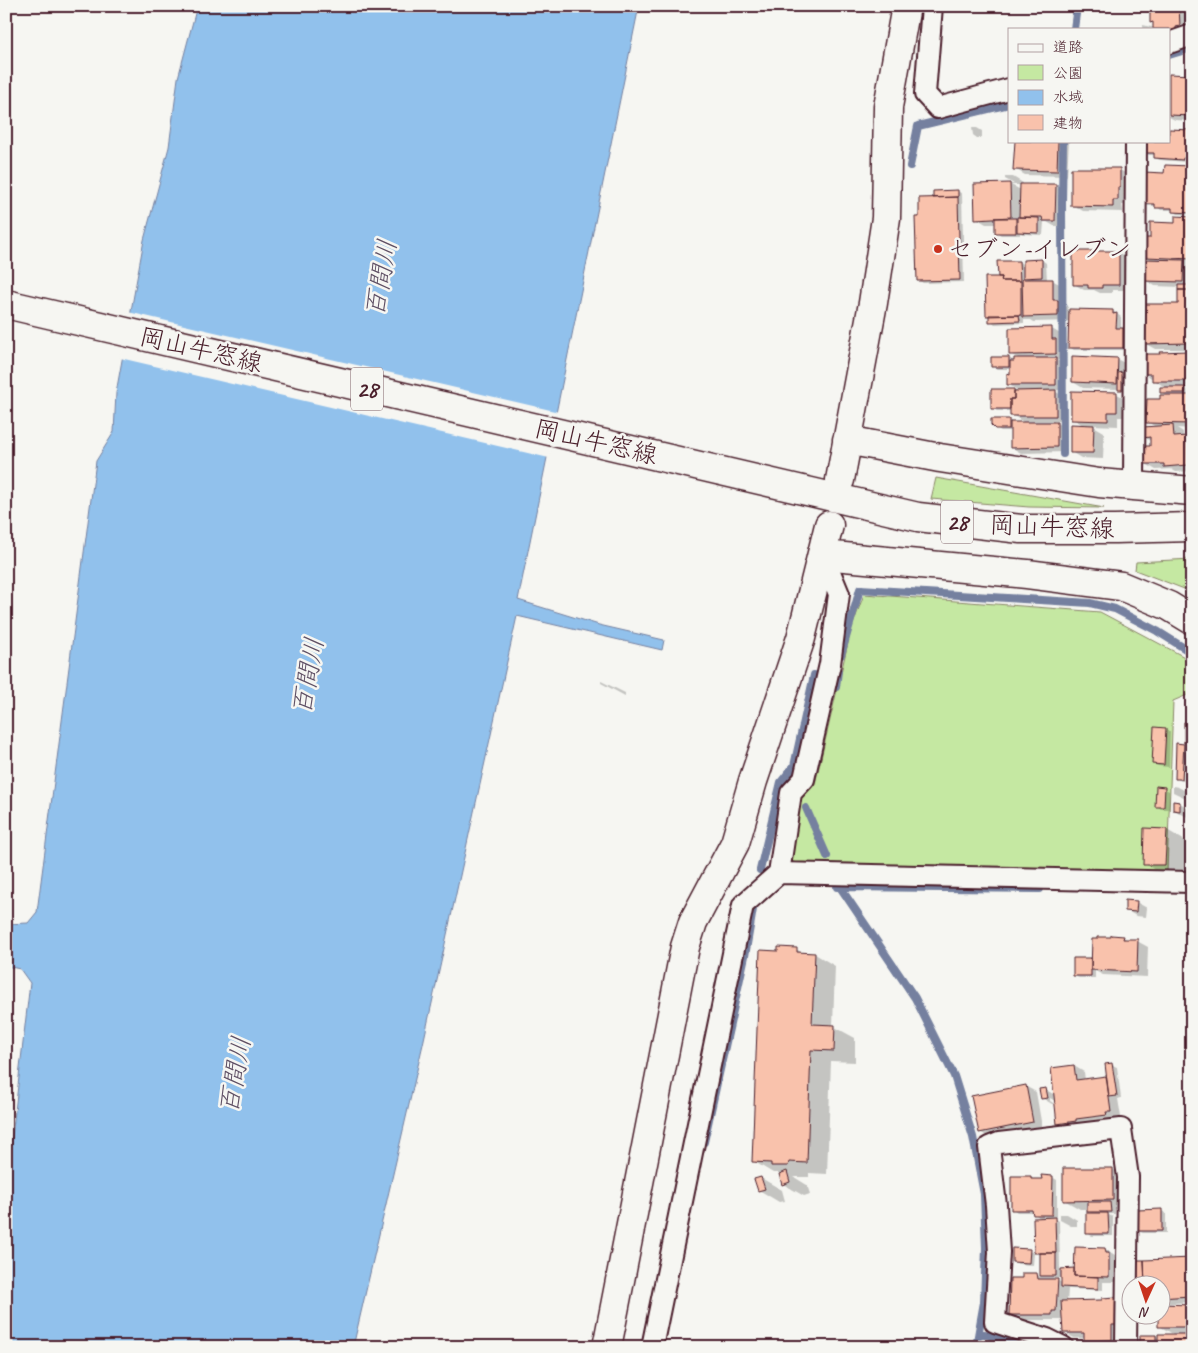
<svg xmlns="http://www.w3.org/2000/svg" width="1198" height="1353" viewBox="0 0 1198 1353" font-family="Caveat,'Klee One',sans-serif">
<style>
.green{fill:#c5e8a2;stroke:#888466}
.water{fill:#91c1ec;stroke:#75809f}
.pier{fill:#f6f6f2}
.shadow{fill:#0003;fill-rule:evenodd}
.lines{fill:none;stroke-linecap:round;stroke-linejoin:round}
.stream{stroke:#75809f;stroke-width:8}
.building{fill:#f9c2ac;stroke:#4a1f2b}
.street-casing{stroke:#4a1f2b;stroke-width:24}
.secondary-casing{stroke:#4a1f2b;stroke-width:31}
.primary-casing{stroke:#4a1f2b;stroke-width:31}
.street{stroke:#f6f6f2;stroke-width:20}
.secondary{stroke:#f6f6f2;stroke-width:28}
.primary{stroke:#f6f6f2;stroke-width:28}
.poi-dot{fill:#c8321e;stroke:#f6f6f2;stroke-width:2}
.labels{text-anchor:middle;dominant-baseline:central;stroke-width:5;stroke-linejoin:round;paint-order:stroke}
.shield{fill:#f6f6f2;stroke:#7e6067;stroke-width:1}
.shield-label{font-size:24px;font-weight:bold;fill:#4a1f2b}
.poi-label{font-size:25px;fill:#4a1f2b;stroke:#f6f6f2;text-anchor:start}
.street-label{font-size:25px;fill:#4a1f2b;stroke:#f6f6f2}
.water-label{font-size:26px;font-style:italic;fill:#5f5065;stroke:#f6f6f2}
</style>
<rect width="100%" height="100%" fill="#f6f6f2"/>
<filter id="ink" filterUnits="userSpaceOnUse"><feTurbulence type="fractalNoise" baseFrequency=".02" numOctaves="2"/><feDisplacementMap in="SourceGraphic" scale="10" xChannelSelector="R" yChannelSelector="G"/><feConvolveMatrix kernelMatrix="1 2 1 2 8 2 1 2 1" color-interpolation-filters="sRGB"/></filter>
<g filter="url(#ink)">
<path class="green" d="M936,478l168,30 -75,-1 -98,-8z
M1192,559v33l-57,-22 1,-8z
M864,594l236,18 92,49v32l-19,8 -6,171 -364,-7 -15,-5 10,-62 17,-14 36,-154z"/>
<path class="water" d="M197,6h442l-121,594 81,25 65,15 -2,10 -145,-34 -94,428 -70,303h-347v-159l24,-205 -10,-14 -14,-3v-42l22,-1 9,-11 59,-451 18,-29 2,-39 28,-153 25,-93 9,-69z"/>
<path class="pier" d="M128,312l431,100 -10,46 -429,-100z"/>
<path class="shadow" d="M1151,6h38l1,26 -21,-3h-26v-4l12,3 -1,-5 -2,-1z
M1169,76l23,1v44l-17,-1 -6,-3z
M972,128h5l5,3v7h-5l-4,-3z
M1192,131v29h-4v2l-28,-2 -5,-2v-3h-6l-4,-3v-11h24z
M1016,141h53l-2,35 -42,-1 -10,-6z
M1190,168l2,1v46l-14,-1 -5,-4h-12l-5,-4h-8l-4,-3 22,-29z
M1120,170l10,6 -2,29h-6l1,7 -40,-1 -10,-6z
M1005,177h8l10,6v2l33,1 10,5 -1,35h-11l-7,-4h-3l-1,13 -20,-1 -3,-1v2h-19l-5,-3v-8h-10l-10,-6 -1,-33 39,-1 -9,-5zM1011,185h10v5z
M958,191l4,3 2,88 -41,1 -5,-3 3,-62 14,-19z
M1192,218v43h-2l2,1v87h-37l-11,-6 35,-37 1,-19 -25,-1 -10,-6 9,-19 -7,-4 4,-18 25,-15z
M1118,252l11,6v32h-17v3h-12l-6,-3h-10l-10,-6z
M1042,260l4,3 1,17h5l11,6v19l5,2v3l45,1 8,6v12l6,3v18h-53l-5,-3 1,-26 -36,1 -3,-2h-7v3l-29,1 -4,-3 8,-43 20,-16 5,3zM1024,277l7,4h-7z
M1052,329l10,6v9l4,2v14h-9l9,5v25h-13l13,8v23h-13l14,8v23l-46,1 -10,-6v-16h-10l-5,-3 13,-8 4,3h12l-13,-8 -1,-4h-14l-5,-3v-18h25l-9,-6 4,-9v-6h-15l-5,-3v-8h17l6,4 5,-3 -10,-5z
M1188,353l4,2v31h-9l7,5v5l2,1v32l-15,-1 6,4v6l9,2v31l-16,1 -5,-3 -15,1 -10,-6 5,-17v-6l-7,-4 12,-10 -9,-5 14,-22 6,-4 -6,-4 5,-4 -22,-15z
M1117,359l11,6 -2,27 -7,-3 -36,-1 -10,-6z
M1117,394l10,5v18h-9v9l-26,-1 12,7 -1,27 -22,-1 -10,-6 14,-26 -12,-7z
M601,681l24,12v3l-24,-13z
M1166,729l4,3 -1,35 -11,-1 -5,-2z
M1184,745l4,3 -1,33h-6l-5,-3z
M1192,762v89l-1,-32 -17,-9 1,-7h5l11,7 1,-9 -19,-9v-6l5,1 14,7z
M1164,788l5,3v18h-8l-4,-3z
M1167,830l20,12 -1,34h-21l-20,-12z
M1136,902l11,6 -1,9 -10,-1 -10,-6z
M1123,937l5,3 9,1 11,6 -1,30 -44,-2 -8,-4v7h-16l-5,-2 17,-16 2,1 6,-20z
M796,949l8,5h11l20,12 -2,60 22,12v24l-24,-1 -4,113 -18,-1v4h-15l13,8 3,9 -6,2 -21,-12 -3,-11h-7l-20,-12 26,-209z
M1112,1065l5,2 4,31 -3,1 3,18 -5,1 1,2 -49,9 -10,-6 2,-19 -10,-6v3l5,3h-3l-10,-6 4,-8 9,5 19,-29 10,6 1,8 21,-3 2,1z
M1025,1086l11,6 6,35 -52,11 -10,-6z
M1112,1169l16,9v31h-13v5h-8l6,3v19h-21l-5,-3 8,-18 -7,-4v-2h-8l-16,-9z
M1031,1177l4,4 17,-4 5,3v37h-5l7,4 1,49 15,1 30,-22 10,6v3l4,2v22h-16v8l-35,-1 -1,14 36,-2 12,-2 11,6 -7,42h-23l-11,-6v-3h-11l-10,-6v-12h-35l-1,4 -16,-5v-4l11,-35 14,-5 4,2 1,-22 -7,-3 7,-33 -8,-5v-2h-17l-4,-3zM1053,1278h9v5z
M761,1178l21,12 3,11 -6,1 -20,-12z
M1162,1211l4,2v20h-23l-5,-2z
M1060,1214h7l10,6v6h-6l-11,-6z
M1029,1251l5,2 -1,12 -15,-1 -5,-3z
M1192,1259v43l-32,2v-18z
M1192,1306v41h-50l14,-11 3,2 16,-3 -16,-9v-10z"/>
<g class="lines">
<path class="stream" d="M1074,29l3,-23
M1169,55l23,-7
M910,166l8,-40 91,-22
M1063,454l-1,-251 1,-62
M841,655l19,-66 230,14 25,6 42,22 35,22
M836,687l2,-16
M806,808l21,48
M760,870l21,-88 13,-16 20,-91
M839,884l1,3 200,2
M837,887h3l75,111 39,78 19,61 11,57 2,54 -2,54 -8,45
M704,1142l41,-186 9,-53
M979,1332l41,15"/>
</g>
<path class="building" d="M1150,6h29l1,20 -4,1v5l-7,1v-4h-16v-7l-3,1z
M1169,74l23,1v41l-23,-1z
M1169,129l23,1v28h-9v2l-29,-2v-5h-7v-12h22z
M1015,141h43l-1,30 -44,-1z
M1165,165l25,1 -1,12h3v35l-20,-1v-4h-17v-4h-13l2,-32 20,1z
M1071,168h49v19h-2v13h-5v7l-42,-1z
M1010,183l1,34 -36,2 -1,-35z
M1020,184h36l-1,37h-12l-1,-4h-23z
M958,190v7l-25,1v-7z
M958,197l2,83 -43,1 -2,-64h4v-19z
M1175,216l17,1v42l-46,-2v-19h4v-16l25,1z
M1017,217l22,1v15l-22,-1z
M995,218h21v15h-21z
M1073,251h46v34h-17v3h-14v-3h-15z
M1042,259v18l-19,1v-18z
M1144,259l40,1 -1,22 -40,-1z
M997,261h22l1,20h-19l1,-4h-4z
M985,277h17l-1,4h20v34l-35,1z
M1022,279h31v21h5v16l-35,1z
M1178,285h12v5h-12z
M1178,290h12v53l-47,1v-40h35z
M1069,309l44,1v4l4,-1 -1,15h7v20h-55z
M989,315h30l1,6 -31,1z
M1052,327v12h4v15l-47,1v-27z
M1188,351v30h-36v-7h-9v-20h17l-1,-2z
M1072,356l46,2 -1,26 -45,-2z
M991,357h18v10h-18z
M1014,358h42v27h-49v-12l3,1v-13h4z
M1122,372v18h-4v-17z
M1160,387h26l-1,6h-25z
M991,389h23v10h-4v10h-19z
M1056,390v26h-46v-17h4v-8z
M1071,391l46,1v20h-9v9l-37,-1z
M1160,395h30v29l-44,-1 1,-24h13z
M991,419h18v10h-14l-4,-4z
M1010,422h47v25l-47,1z
M1070,424l24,1 -1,28h-23z
M1173,425l1,12 13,-1 1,29 -24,2v-3h-19l-1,-18h6v-9l-7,1v-11z
M1184,722h8v129h-2l1,-108h-7z
M1154,727l12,1 -2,37 -12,-1z
M1176,743l8,1 -2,35h-7z
M1156,786l9,1 -1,20h-9z
M1173,801l7,1v9l-7,-1z
M1144,828l23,1 -2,36h-22z
M1125,900l12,1 -1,11 -11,-1z
M1111,935l13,1 -1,3h15l-1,33 -46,-2 1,-31h5v-2h14z
M778,947l19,1v4l18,1 -3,71 23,1 -1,26 -23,-1 -4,113 -18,-1 -1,4h-17v-3l-19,-1 8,-212 18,1z
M1073,958h18v18h-18z
M1112,1063l5,33 -8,1 -4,-33z
M1074,1065l2,15 30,-4 5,36h-5l1,3 -31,4v2l-19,3 -6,-56z
M1026,1085l7,37 -54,11 -8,-37z
M1046,1088l2,10 -7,1 -2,-10z
M1063,1168h50v32l-50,1z
M787,1171l3,11 -8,3 -3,-11z
M1041,1175l12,1 -1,39h-19l-1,-5h-21v-34h20v3h11z
M761,1177l4,12 -7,2 -4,-12z
M1087,1202h23l1,10h-24z
M1162,1209v22h-25v-21z
M1086,1213h22l1,21h-23z
M1055,1217l1,36h-22l-1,-35z
M1075,1247l30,1 1,5h3v24l-35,-1z
M1012,1248l18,1 -1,14 -17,-1z
M1040,1253h16v23h-16z
M1192,1258v31h-2v7l-30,2v-12h-15l-1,-26z
M1137,1260h7l1,26h-7z
M1074,1268v8l24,1v12l-37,-2v-18z
M1022,1273h15l1,6h20l-2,32h-4v4h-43l1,-37h12z
M1116,1297l1,28h-5v15l-28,1v-8h-21l-2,-32 41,-1v-2z
M1160,1304l32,1v22h-34v-11h2z
M1158,1334h34v13h-34z
M1140,1335h16v12h-16z"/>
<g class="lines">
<g class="street-casing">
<path id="street" d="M932,6l-7,88 13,14 71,-19
M1169,43l23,-8
M1134,486l2,-345
M779,873l413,9
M652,1347l91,-442 36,-32 12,-80 13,-14 26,-115 9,-70 -16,-39
M1063,1347l-16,-8 -52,-17 4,-70 -3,-47 -7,-58 10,-4 122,-14 7,48 -2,170"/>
</g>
<g class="secondary-casing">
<path id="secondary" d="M847,440l93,18 159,25 93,8
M840,480l33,-177 13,-85 2,-111 18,-101
M823,555l204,19 94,12 48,20 23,14
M607,1347l78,-400 8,-25 42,-79 18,-62 48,-143 28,-113"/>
</g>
<g class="primary-casing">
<path id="primary" d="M6,304l912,213 103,12h94l77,-2"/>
</g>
<use href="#street" class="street"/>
<use href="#secondary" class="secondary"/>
<use href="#primary" class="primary"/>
</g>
</g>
<circle class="poi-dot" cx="938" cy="249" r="5"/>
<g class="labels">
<g class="shield">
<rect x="351" y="367.5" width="32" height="43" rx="4"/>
<rect x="941" y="500.5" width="32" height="43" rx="4"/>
</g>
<g class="shield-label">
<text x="367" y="389">28</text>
<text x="957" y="522">28</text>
</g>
<g class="poi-label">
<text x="948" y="249">セブン-イレブン</text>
</g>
<g class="street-label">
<text transform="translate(201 350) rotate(13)">岡山牛窓線</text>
<text transform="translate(596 442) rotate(13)">岡山牛窓線</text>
<text transform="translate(1052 527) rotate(2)">岡山牛窓線</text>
</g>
<g class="water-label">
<text transform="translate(381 278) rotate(-80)">百間川</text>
<text transform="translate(308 676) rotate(-80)">百間川</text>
<text transform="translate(235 1075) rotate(-80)">百間川</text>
</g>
</g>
<rect width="1198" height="1353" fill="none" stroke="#f6f6f2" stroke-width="25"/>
<rect x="12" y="12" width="1173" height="1328" fill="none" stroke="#4a1f2b" stroke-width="2" filter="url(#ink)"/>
<rect x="1008" y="28" width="162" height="115" fill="#f6f6f2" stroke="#b1a0a2"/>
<rect x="1018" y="44" width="25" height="8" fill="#f6f6f2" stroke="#b1a0a2"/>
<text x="1053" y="52" font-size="15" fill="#4a1f2b">道路</text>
<rect x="1018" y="65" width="25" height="15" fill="#c5e8a2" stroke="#b1a0a2"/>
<text x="1053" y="78" font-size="15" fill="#4a1f2b">公園</text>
<rect x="1018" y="90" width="25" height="15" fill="#91c1ec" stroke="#b1a0a2"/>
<text x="1053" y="102" font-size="15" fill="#4a1f2b">水域</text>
<rect x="1018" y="115" width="25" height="15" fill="#f9c2ac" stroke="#b1a0a2"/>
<text x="1053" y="128" font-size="15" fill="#4a1f2b">建物</text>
<g transform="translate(1146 1300) rotate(183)"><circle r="24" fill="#f6f6f2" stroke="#b1a0a2"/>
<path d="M0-4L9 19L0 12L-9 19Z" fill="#c8321e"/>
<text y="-8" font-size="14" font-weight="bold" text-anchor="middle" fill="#4a1f2b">N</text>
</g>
</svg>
